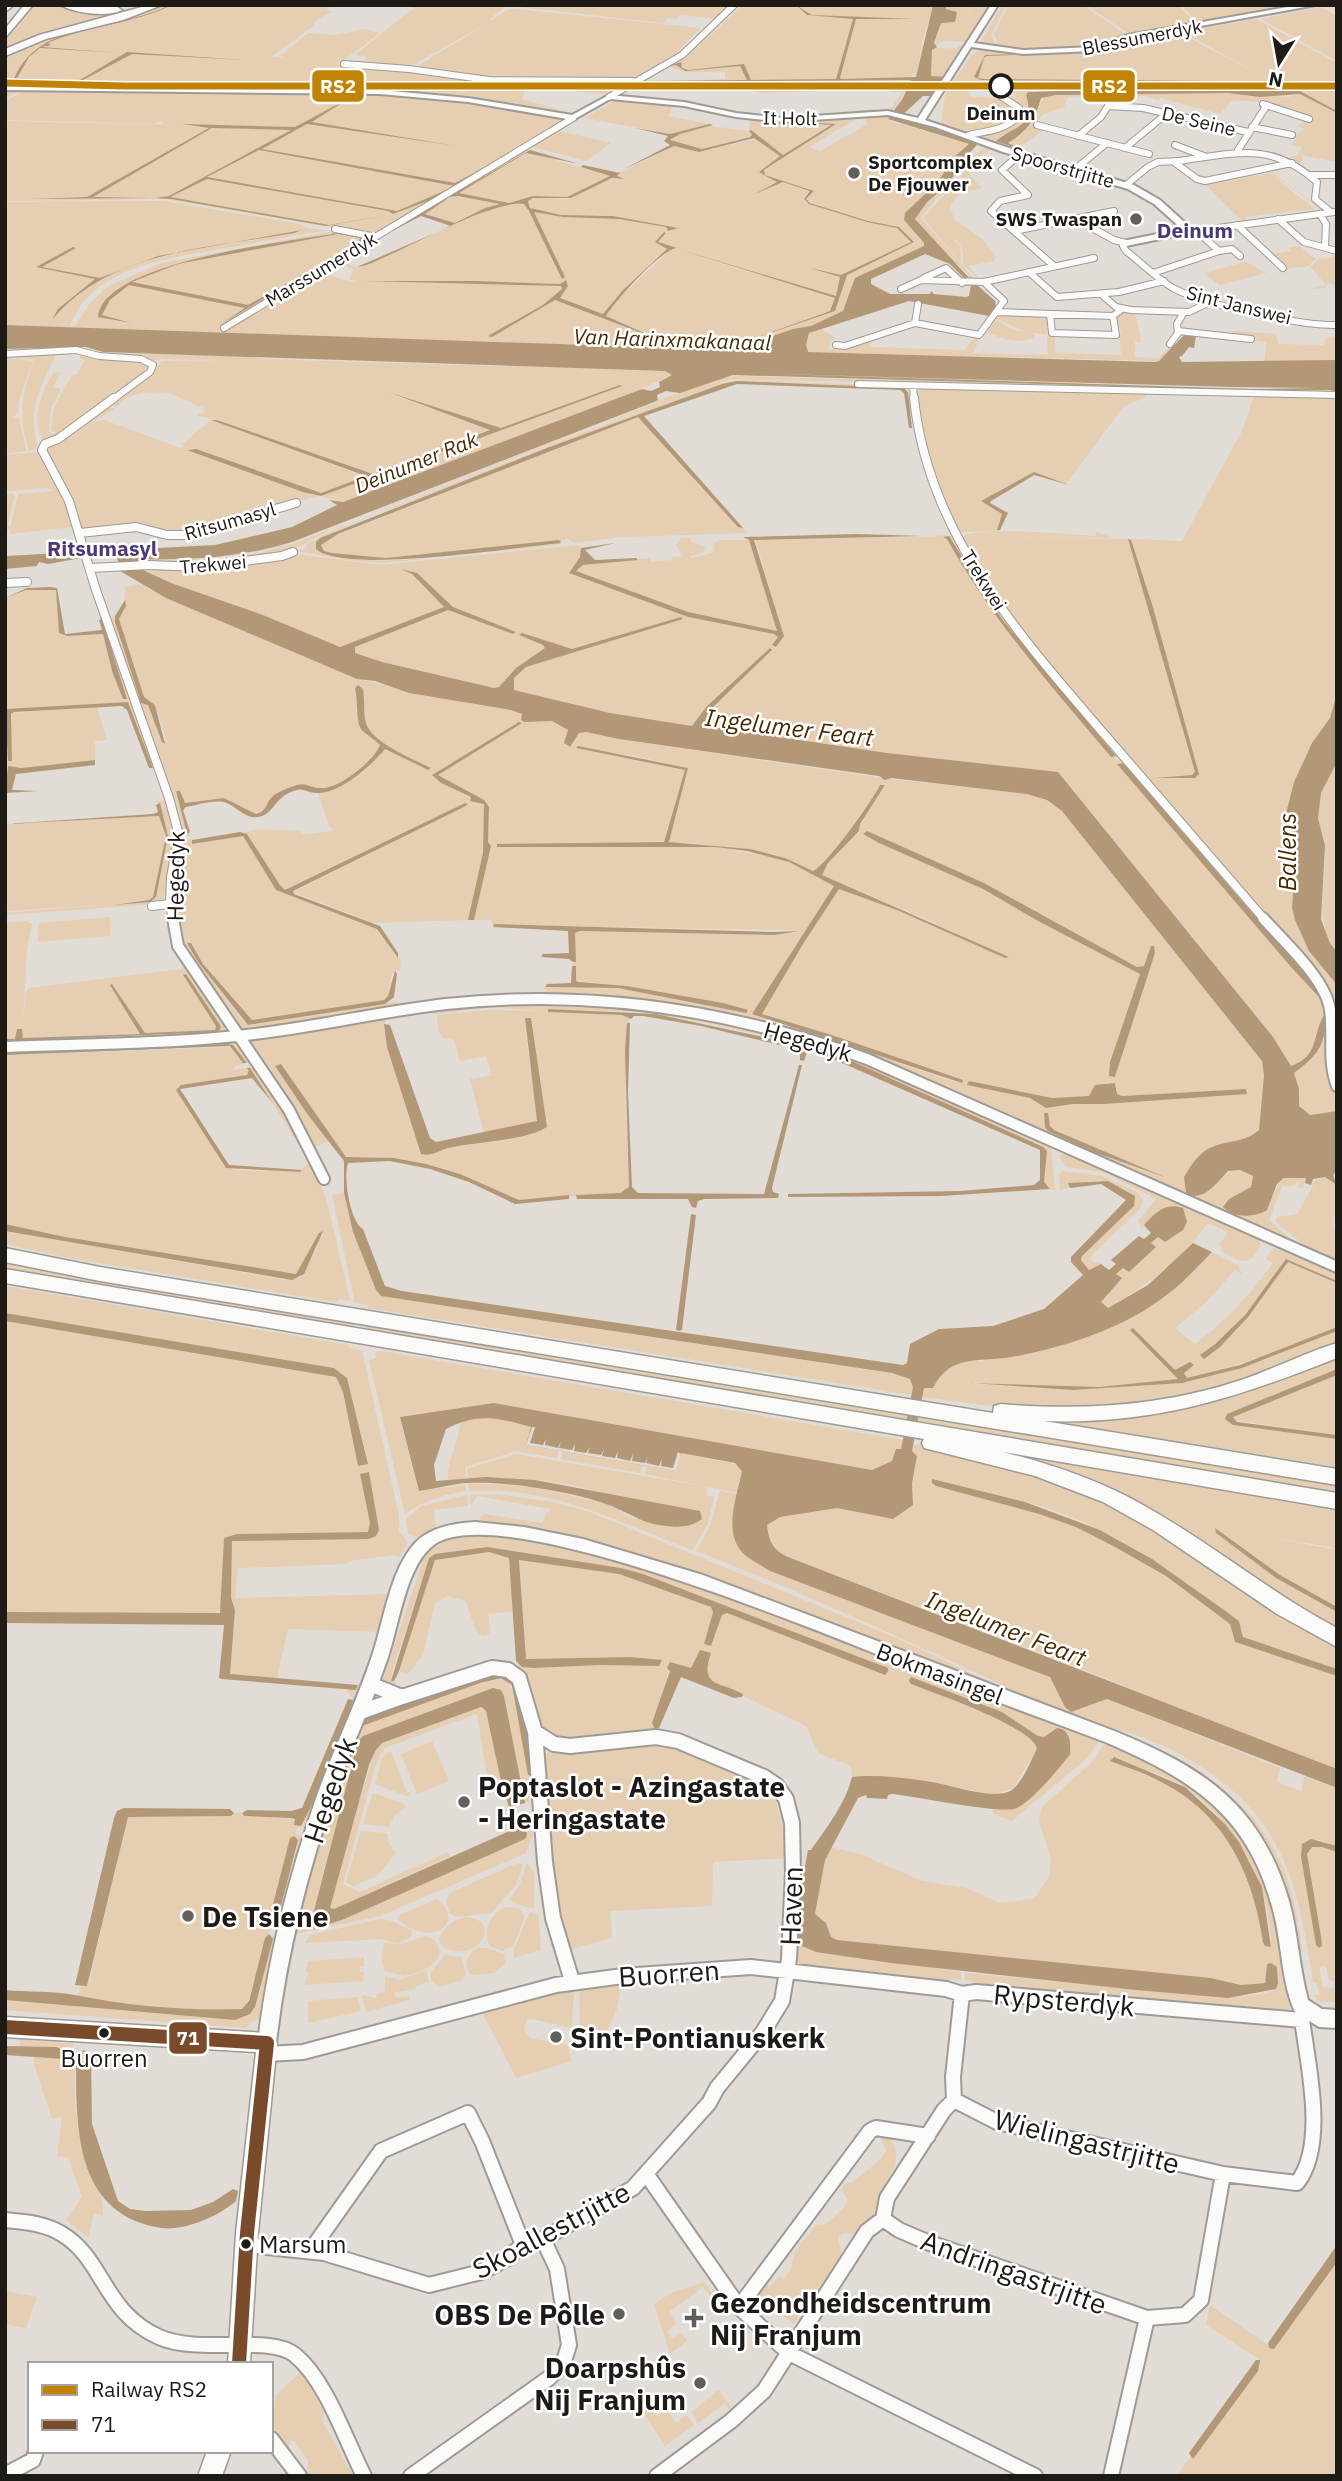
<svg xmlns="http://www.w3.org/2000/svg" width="1342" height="2481" viewBox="0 0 1342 2481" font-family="'IBM Plex Sans',sans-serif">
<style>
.green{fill:#e5ceb2;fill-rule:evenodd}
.water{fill:#b39877}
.pier{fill:#e1dcd6}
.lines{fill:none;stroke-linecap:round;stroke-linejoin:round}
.minor-far3-casing{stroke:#9e9a95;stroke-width:8}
.minor-far2-casing{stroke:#9e9a95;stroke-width:10}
.minor-far1-casing{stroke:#9e9a95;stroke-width:14}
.minor-casing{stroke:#9e9a95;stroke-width:18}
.tertiary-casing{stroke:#9e9a95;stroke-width:4}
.secondary-casing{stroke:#9e9a95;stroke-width:3}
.trunk-casing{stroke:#9e9a95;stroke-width:3}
.minor-far3{stroke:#fafaf9;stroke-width:6}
.minor-far2{stroke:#fafaf9;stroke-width:8}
.minor-far1{stroke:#fafaf9;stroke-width:10}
.minor{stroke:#fafaf9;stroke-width:14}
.tertiary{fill:#fafaf9;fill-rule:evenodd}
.secondary{fill:#fafaf9;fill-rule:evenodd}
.trunk{fill:#fafaf9;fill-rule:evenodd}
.bus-1-casing{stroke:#fff;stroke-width:19}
.bus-1{stroke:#7a4b2a;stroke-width:14}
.rail-1-casing{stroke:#fff;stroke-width:10}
.rail-1{stroke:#c18306;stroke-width:7}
.stop-dot{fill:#fff;stroke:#1e1a16;stroke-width:3.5}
.poi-dot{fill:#625e59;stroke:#fff;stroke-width:2.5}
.bus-dot{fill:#1e1a16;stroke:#fff;stroke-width:2.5}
.labels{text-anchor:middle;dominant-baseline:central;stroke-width:5;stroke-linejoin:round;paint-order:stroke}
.far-street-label{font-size:19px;fill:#1e1a16;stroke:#fff}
.far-stop-label{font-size:19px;font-weight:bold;fill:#1e1a16;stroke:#fff}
.far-poi-label{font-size:19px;font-weight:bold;fill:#1e1a16;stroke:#fff;text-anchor:start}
.far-quarter-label{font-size:21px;font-weight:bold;fill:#4b3975;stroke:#fff}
.far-water-label{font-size:21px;font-style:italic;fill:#462c05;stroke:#fff}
.street-label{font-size:23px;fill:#1e1a16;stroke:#fff}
.water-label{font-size:24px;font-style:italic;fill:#462c05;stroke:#fff}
.near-bus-label{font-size:24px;fill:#1e1a16;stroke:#fff}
.near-poi-label{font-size:28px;font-weight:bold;fill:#1e1a16;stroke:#fff;text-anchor:start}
.near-street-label{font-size:28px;fill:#1e1a16;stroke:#fff}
.line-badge{stroke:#fff;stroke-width:2.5}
.badge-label{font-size:19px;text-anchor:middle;font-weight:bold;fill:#fff}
</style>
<rect width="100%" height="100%" fill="#e1dcd6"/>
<path class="green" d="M33,5l87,5 36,-5 -86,22 -65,25v-11z
M162,5h171l-7,5 7,1 -17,10 -4,6 -41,30 13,1 -4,-2 28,-23 28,2 28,-6 16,4 -40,30 -51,-2 127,6 74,-45 -78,43 -50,-2 5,-6 -12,-2 56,-45h8l-6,-2 4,-3h90l-17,14 2,1 15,-10 8,-1 186,19 -26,26 -12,6 16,-7 26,-26h4l-25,24 -18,11 -4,-1 2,2c-14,7 -31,13 -42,22h-461l-156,-4v-26c50,-25 107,-27 157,-50z
M728,5l-12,13 2,1 -38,-4 -4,4 -9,-1 -3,5 -153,-17z
M736,5h4l-56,55 59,-55h53l11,10 46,4 -17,60 -45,1 51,-1h-2l16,-60h59l-103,-4 -13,-10h134l-12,41 -4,29 -26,5h21l-2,5 -273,-2 88,-4v-7h-40l-19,-6 9,-5 8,1 -5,-2z
M946,5h26l-12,21 13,-21h20l-23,37 -26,-1 -6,2 2,3 -5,-1 6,-22 14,-3 3,-8 -12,-3z
M1003,5h3l-15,30 4,8 25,5 -22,-5 -4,-9 15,-29h74l42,29 -27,11 -53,5 -27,1 -35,-4 -1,-8z
M1086,5h92l17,18 -67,10z
M1181,5h99l1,1 -83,17z
M1320,7l17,9v45l-76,-42z
M1256,19l81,44v22h-386l21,-30 10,-7c38,5 78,6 116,2 9,-2 16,-8 25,-9l-3,1 2,9 3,-1 -3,-6 3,-3 55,-8 88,46 -85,-47z
M963,44v4l3,-4 2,1 -22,32h-15l2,-30 22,2z
M5,84l121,4h492l-10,7 -43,-5h-40l-3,9 52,15 -5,1 -99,-18 -88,-8 -246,-1z
M627,87h281l-16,25 -83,7 -9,-2 73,-8 17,1 12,-17 -24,-4 -115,4 -15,-4 -111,-1 -15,4 -1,4 14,2 -18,-3z
M950,87h30l1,3h-12l1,6c16,4 42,-3 47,19 -25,19 -46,19 -76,10l4,-30z
M1337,87v24l-40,-21 2,-2 -268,3 -5,3c10,33 -9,30 -30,47l34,12 -3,2 -47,-19 31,-9 12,-9 1,-7 -6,-8 -11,-6 9,1 -2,-7 -4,-1 6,-2z
M10,88c169,10 337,-6 504,20 14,2 41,2 50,12l-174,107 -18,7 -207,-35 -160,2v-80l172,4 -14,-1 -1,-3 -10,3 -147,-4v-18l17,-11 -17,7v-8zM351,97l-39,25 144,24 -149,-22 -46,25 21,5 -27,-4 37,-21 -74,-2 -9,3v-3l-28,-2 114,2z
M1099,92l130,1 59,4 12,-3 37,19v49l-37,-7 3,3 -4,7 -11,-7 9,-2 5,-9 -10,-2 5,-7 -5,-1 13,-8 -8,-3 13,-7 -39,-13 3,-6 -7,3 -34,-3 -13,14 -59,-16 -3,2 -12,-4h-34l1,9h-3l-1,-11 -41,3 -4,10 -20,7 -11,11 12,4 -27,19 -10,-4 15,-11 11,-13 9,-23z
M616,101l57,5 -5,10 42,8 -40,10 -86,-16z
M878,114l11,2 1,5 79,23 -16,14 -14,23 -5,-1 4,2 -33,32 -1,6 21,23 -1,3 -68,32 -13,34 -32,14 -18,3 -62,21 -726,-25v-123l159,-1 135,23 8,4 21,2c-32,5 -64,11 -96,17 -55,10 -140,17 -162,79h5l15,-23 19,-17 52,-23 174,-32 34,6 -5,5 -145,87 6,1 33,-22 24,-10 1,-5 37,-22 29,11h9l-9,-3 5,-10 -18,-5 -12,5 52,-31h5l-40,24 19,6 129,-59 32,-6 4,2 40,74 -31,-67 29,5h47l56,10 2,4 10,-2 -72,-14 -38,1 -36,-6 -4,-9c13,-8 30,1 44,-3 18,-7 32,-22 51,-18l-6,-4 2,-3 55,-27 25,6 56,-13 25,17 -21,16 19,10 -22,13 27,-13 27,9 -6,6 1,5 26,8 -25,-10 8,-9 -48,-16 -4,-3 74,-48h-5l-48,31 -33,-25 -1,-11 -19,-4 67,6 61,-3 -49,29 11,4 48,-27 -3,-2 2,-6zM878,223l21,4 15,15 -67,33 -13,36 -52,17 48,-17 6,-13 -155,-47 155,45 4,-19 -30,-9 31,7 70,-33 -14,-14zM664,232l2,1 -8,10 19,6 -7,1 -48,45 -16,21 60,25 -111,-41 -65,37 53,-32 19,-16 -1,-3 -198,-5h113l84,3 5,-4 3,6 -8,12 43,16 20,-24 44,-41 -12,-7zM339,233l27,4 -18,12 13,-11 -23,-4 -91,17 -69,13 -46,18 116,23 96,-54 -125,75 26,-18 -116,-23 -19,15 -8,15 28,8 -32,-6c9,-57 192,-75 241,-84z
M710,126l39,5 3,4 -50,14 -32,-8 10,-7z
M555,131h4l52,12 -25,18 -52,-14 -1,-3z
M986,147l7,1 -22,14 -1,14 12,12 -23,6 -9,12 4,13 28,20 14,17 -2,5 -26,5 13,14 -19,-16c3,-11 0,-21 -10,-26l8,8 1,17 -38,-45 28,-30 -15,11 -15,19 54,62h-13l-15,-14 3,-2 14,14 6,-1 -53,-53 -1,-8 11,-14 22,-18 9,1 2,-6h3l-2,-2 12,-21z
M526,150h3l-80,47 9,-1 43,8 -16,4 -30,15 -31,-10 23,-13 -63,36 -4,-1z
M528,152l82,24 -43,21 -34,-1 -24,7 -50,-10z
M1269,170l54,41h-5v-3l-48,-36 -59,12 59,-11 44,36 -69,8 3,3h6l-11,2 -37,-37 -7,-1z
M1299,246l17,13 -6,5 2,2 7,-7 18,-2v28l-9,-2 -3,5 -14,1 15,-4 -16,-19 -25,3 -14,-15 20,-3 -3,-3z
M1246,262l20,11 -46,12 -17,-12z
M1131,311h4l6,31h-6v15l24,1 12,-12 3,1 -15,14 -351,-9 -2,-6 3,-13 13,-4 14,9 -7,3v8h17l38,-14 2,1 -16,6v5l95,3 11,-15 5,1 -8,17 75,2 -1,-18 3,-3h4l2,19 65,2 -2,-21 2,-1 -4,-14 5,-6z
M999,314l21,3 27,-1v18l-17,-1 4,2 -1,3c-15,6 -32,1 -46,-6l9,-12 15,9 17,4 -31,-14z
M1233,331l43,3 2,10 46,1 2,-8 11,-1v24l-73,3 3,-21 -35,-5z
M63,347l23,1 15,5 153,3 7,3 405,12 6,4 -45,20 -284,107 -22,-6 301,-111 -120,43 -116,-35 104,36 -117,45 -156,-54 -20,-4 8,-5 -1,-3c-9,-3 -31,-14 -36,-15 -19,-2 -41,-1 -51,14l-6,-2 52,-44 70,-1 -71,-1 -11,2 -89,-12z
M58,351c-17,36 -32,57 -20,98l-33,5v-96l28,3 -14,39 -1,13 -5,4 6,1 7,32h3c-12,-34 -6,-58 5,-91l-29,-2z
M82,353l49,5 21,9 -82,62 -27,11c-13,-20 -1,-49 11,-68l7,1 -8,14 8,2 -10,18 -2,25 4,2 12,-7 -9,5 -5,-1 3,-23 18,-33h4l9,-15 -5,-2z
M732,376l514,14h85l6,2 -606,-13 -165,58 -185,72 -51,21 -41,22 -72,12h-79v-4l6,-1h73l42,-6 36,-10 363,-141v-2z
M741,380l162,6 5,3 -130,-7 -56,2 -356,134 -40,17 -10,10v4c38,27 194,-1 244,-6l-1,-3 -173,18 -54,-5 -8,-2 -3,-6 6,-6 311,-122 110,116 -126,4 -47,6 -9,-5 -8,7 -174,18 -36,-3 -52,-9 11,-3v-4l25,-13 242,-95 139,-51z
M919,388l229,5 -5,5 -20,9 -57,77 -32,-12 -53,29 21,13 -3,17 -37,1 -9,-6 -30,-83 -8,-52z
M1254,396h83v297l-7,25 -25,38 -19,53 2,18 5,6 3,17 -4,58 3,12 14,31 28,34v23l-7,-14 -290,-337 -40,-52 -40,-68c23,-11 107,-3 136,-1v-4l18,6 -141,-2 155,3 67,233 -3,3 -38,2 41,1 3,-2 -46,-172 -23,-65 53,2 60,-110z
M108,407l7,2 -24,14 13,-3 77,28 4,-2 -4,-1 30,-25 155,57 -47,16 -128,-45 -4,2 132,46 -24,6 -5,-2 -11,6 -96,29c-17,0 -27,-9 -42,-10 -17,-1 -37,6 -55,6l-5,-4 -12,-36 -24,-41z
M39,452l21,34 16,44 -3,1 -2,-4 -60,7 -1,-5 -3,1 -2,13v-49h10l-7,31h3l7,-31 37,-3 -8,-3 -42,3v-36z
M939,535l14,1 58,90 107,126 1,4 -4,3 12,4 193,224 9,17 -6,3 9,11 -7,39 1,13 5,16 6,8v17l-28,4 -10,-9v-17l-5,-16c20,-15 35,-31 32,-58l-5,3c-3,21 -8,40 -30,48l-18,-29 -215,-265 -171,-19 -183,-27 9,-19 59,-56 -2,-3 -64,59 -14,19 -82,-13 -96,-23v-12l12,-11 157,-48 -2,-1 -109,31 -50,-15 -2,2 23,9 2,3 -29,20 -17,20h-5l-112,-26 -27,-9v-6l93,-37 65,24 3,-2 -63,-25 -36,-34 -16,-4 11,5 32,33 -104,40 -77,-32 -92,-32 -33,-17 63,2 94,-14 86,11 197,-20 3,3 -1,9 -11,14 2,3 117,43 86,17 4,3 -6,8 4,2 8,-11 -29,-97 178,-2zM949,536l53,83 114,137 -5,1c-60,-70 -120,-138 -164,-218l-4,-2zM1123,763l199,231 -1,1h-4l-26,-28 -173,-203z
M681,538h11l-2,3 15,6 -1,5 -14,4 1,2 22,-5 1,-9 5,-4h30l28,91 -89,-19 -112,-41 7,-6 67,-7 1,4 21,-2 -1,-3 11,-1 -6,-11z
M141,584l25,14 191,81 154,31 11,4 -1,6 31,1 16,9 -2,16 4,1 9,-14 7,-1 33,7 263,39 145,16 20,6 15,11 200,250 2,14 -5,55c-15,14 -41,12 -59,24l-5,42c5,-2 11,-2 16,-6 14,-12 16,-25 38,-18l5,9 -7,10 -21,11 44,-3c15,-22 7,-24 37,-21l-5,11 -5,-3 3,-4 -3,-1 -2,4 -13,2 -13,33 33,29 -428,-190 -130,-39 -198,-26 -2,-7 74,1 128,25 -23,-10 -96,-17 -51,-5v-15h-3v-4h3l-1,-29 5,-2 195,4 21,-5 -304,-5v-5h-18l17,-74 -3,-4 1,-35 -5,-7 -46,-25 83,-52 -2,-1 -87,53 9,8 43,21 -1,49 -15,67 -94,3 -81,-31 171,-85 3,-3 -2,-1 -180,87 -5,-5 -30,-47 -7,-5c13,-7 41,-1 57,-3l1,5 33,-4 -5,-5 -11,-33c26,-4 51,-23 67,-44l42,21 3,-2c-17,-9 -59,-25 -64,-45 -3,-10 -1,-24 -3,-34l-2,-3 -6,2c4,15 0,35 11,46 4,4 10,7 14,11 -6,16 -42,44 -60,43 -9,0 -16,-6 -26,-2 -6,2 -14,5 -20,9 -8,7 -7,16 -18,19l-32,-16 -40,5 -4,-12h-4l11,42 4,3h-6l-73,-215v-4l3,-1 9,35 17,52 7,2 14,37h5l-12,-37 -11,-8 -25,-78 6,-9v-23zM577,748l58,8 53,12 -19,74 27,1 76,11 41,17c13,-5 59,-71 67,-86h5l-25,39 -1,7 -31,32 -6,12 109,46 74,37 -108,-48 -58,-21 -36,55 -41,70 70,21 130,45 -2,3 -14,-4 -129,-45 -47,-14 -14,-9 78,-125 -39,-21 -18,-7 -62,-11h-217v-3l166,-3 21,-71zM865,831l119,52 153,84 7,-1 7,-20 4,7 -40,124 -6,-8 1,-7 30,-88 -102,-53 -55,-32 -104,-46 -15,-9zM970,1081l82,17 38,-2v-4l17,-10 9,2 1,10 5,2 124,-7 1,4 -143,11h-31l-25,4 -18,-10 -62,-13zM1048,1114l2,12 4,4 113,48 -76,-27 -43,-20z
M56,589l3,44 8,3 36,-2 9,37 15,27 -27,-80 3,-1 53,152 -5,-1 -23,-66 -123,7v-111l21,-8z
M97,707l10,33 -12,1v19l-74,8 -15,-1 -1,7v-62l3,49 4,-48z
M1337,762v190c-25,-33 -10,-66 -12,-104 -1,-14 -9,-26 -7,-42 2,-16 12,-30 19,-44z
M157,801h9l10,34 -12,64 -20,6 -139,10v-2l96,-8 -96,6v-87l154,-8 7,20 -13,61 -4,3 -35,4 36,-2 6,-5 12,-61z
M236,836h7l33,54 101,39 19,28 5,2 -1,11 -8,3 -4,23 -4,4 -130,21 -7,-3 -44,-54 -12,-21 7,19 47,61 7,2 137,-23h9l-2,6 -156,23c-16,-24 -46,-60 -57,-85 -11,-24 -12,-55 -6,-80 2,-11 3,-22 14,-28l1,6z
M111,917l-1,19 -72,6 1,-19z
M26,921l6,3 -5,25 -4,75 3,-32 3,-4 152,-19 4,-3 43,63 -1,4 -222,12v-4l206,-8 6,-1 3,-7 -34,-51 -3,2 33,50 -1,4 -70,3 -33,-49 27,50 -116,4 -1,-9 -4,1 -3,9h-10v-116z
M537,1001l149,11 152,39 213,94 4,45 -5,-1 -6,-7 3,-30 -229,-103 -106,-25 -71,-12 -92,-3 -1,3 74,3 7,3 -4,75 4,94 -9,6 -100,7 -72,-30 -22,-6 -32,-6 -48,-1 -65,-92h-6l33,50 22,26 -16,6 -67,-108 155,-25 2,2 -18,3 -2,7 3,21 39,108c9,0 17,-6 27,-8 25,-4 73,-6 94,-20l-23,-105 14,97 -5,4 -49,10 -14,-54 22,-4 -6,-19 -26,5 -6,-21 -11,-2 -5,-8 -1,-15 53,-5 51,1 -47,-4 -61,7 -1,-2 -22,3 1,-3z
M232,1041l5,1 15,19 -18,6v3l23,-4 47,79h-5l-49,-77 -1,5 -6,3 -66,10 46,79 12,5 65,2 6,-7h7l14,37 23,99 -12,-2 -1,3 -263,-43 -69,-15v-13l280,49 16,-3 16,-28 2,-16 -23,41 -231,-37 -60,-13v-169l227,-8 -5,-3 -222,8v-2z
M1066,1151l185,84 8,4 2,7c-13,21 -18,17 -38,6l-3,-8 8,-12 -20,-9c-27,37 -61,62 -100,85l-7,-6 20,-23 -6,-5 8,-6 6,3 27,-24 -5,-4 7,-6 14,-29 -14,2 -16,19 -4,-8 18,-22 -53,-27 -37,-5 -7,-11z
M1062,1171l40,5 35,16 6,8 -3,9 -50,48 2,5 9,2 -12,6 -8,-10 1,-4 52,-50 -5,-15 -28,-11 -33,4 2,4 -10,2 -1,-15z
M1325,1177l12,8v32h-4l1,12 3,1v33l-29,-15 -32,-26 1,-5 20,-3 15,-26 7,2 -7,-3 2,-6z
M344,1193l9,39 23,58 127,25 400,60 7,4 3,8 -1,8 -544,-87v-3l-13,-2 -23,-108z
M1277,1249l60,22v10l-51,-22c-25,35 -50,70 -86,96l20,-8 68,-85 49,21v44c-49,19 -98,41 -150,51l-3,-5 9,-8 -4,-3 -14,8 2,9c-67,11 -134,9 -202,3l-1,2 99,6 110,-7 59,-15 95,-37v15l-93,38 -91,21 -132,5 -99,-13 2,-9h9c5,-10 14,-23 25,-26 6,-2 15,-1 22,-1 21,-2 42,-6 63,-11 69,-17 120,-48 169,-98l26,13 4,9 -7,-4 -30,33 -30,25 20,16c31,-23 56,-50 78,-81l-7,-4 6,-9z
M5,1260l347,62 2,6 -349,-58z
M5,1286l344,59v3l13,2 37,166v15l9,12 -9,15 -4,-3 -47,6 -1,3 -109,4 -3,30 160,-4 -12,38 -95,-3 -11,49 -42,-3 -6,-3 6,-62 -4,-12 1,-58 137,-1 7,-3 3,-7 -11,-57 -8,2 10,49 -1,9 -132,2 -13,4 -3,71 -5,5 -211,-2v-291l331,56 7,15 15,74 10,-3 -21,-85 -13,-10 -329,-55z
M369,1323l539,89 -2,9 -541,-91 -2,-5z
M381,1351l522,89 -2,9h-5l-4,12 -20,9 -378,-67 -94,15 19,73 47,-6v6c-23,4 -42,9 -61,23l-36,-154 7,-2 -1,-5z
M1337,1354v15l-110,45 -2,5 8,6 104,14v28l-316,-50 102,-3z
M1337,1375v60l-103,-15 2,-6z
M920,1414l417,69v13l-419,-73z
M476,1417l30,3 26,7 -5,18 32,5 -2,8 -41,-7 -51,16 1,12 -18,2c-2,-22 12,-38 12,-60z
M921,1444l80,18 87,28 249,151v28l-94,-32v-8c-65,-54 -134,-106 -217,-127 -29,-8 -60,-11 -90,-16l103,28 37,13 39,20 51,29 64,48 5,18 102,34v93l-105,-38 -129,-54 -327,-125 -8,-15 -1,-12 12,-8 58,-9 56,11 20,-14 -1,-22 5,-26 -5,-6 1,-6z
M961,1445l376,66v37l-74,-12 74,14v57l-57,-32 -65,-47 1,5 60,45 61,34v21l-160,-102z
M563,1451l80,14 -3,8 -79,-14z
M681,1453l59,12 2,6 -4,22 -93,-19 2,-8 29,5z
M516,1454l192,33 -2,8 8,2 -6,26 -15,27c-73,-27 -143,-65 -224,-59l-1,-8 65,4 74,17 25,14 47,8c-22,-9 -43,-21 -65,-29 -42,-16 -101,-22 -146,-18l-1,-10z
M720,1491l18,3 -6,30 15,32 23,15 281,106 20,35 36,-13 173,69 -3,14 24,9 4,-14 32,11v58l-20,-7 -16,18 16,90 5,-1 -1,-10 -14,-82 5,-7h10l15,5v130l-8,-2 -3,-14 -7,1 4,20 14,2v13h-19l-2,-3 -1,-4h5l-4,-13h-3c-10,-62 -18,-123 -61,-172 -33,-37 -79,-64 -125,-78 -26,-7 -52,-13 -76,-24 -117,-55 -234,-110 -355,-157l15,-27z
M498,1494l54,8 35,9 312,128 132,63 -289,-112 -226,-63 -32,-4 -4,-5 5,-4 57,9 4,-11 3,1 2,-4 -74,-13 -6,10 -1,-11z
M467,1495l1,11 -34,4 2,21 -16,7 -12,-5 -2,-14 15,-13z
M466,1534c94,3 184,36 272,66l357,138 3,5 -11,15 -75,63 -18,-7 -2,-4 26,-2 28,-25 24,-29c1,-12 0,-25 -13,-26l-13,9 -6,-1 -36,-24 -91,-28c25,10 118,42 126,64l-24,41 -22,5 -59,-12 -80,-5 -1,-11 -33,-13 -12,-27 -92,-44 -6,-5 -1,-13 -6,-14 -10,18 -21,-5 -17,71 -83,10 -29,-13 -23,-67 16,4 66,-3 59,1 2,-6 -31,-3 -104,2 -7,-100 100,15 92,33 2,4 -9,32 7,3 11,-31 5,-2 158,62 3,-6 -245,-95 -22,-6 -134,-21 -52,7 -6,4 -37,114 -1,7 6,4 -6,3 -9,-3 42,-126 6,-7 11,-5 -1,-5z
M489,1552l20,6 5,53 -26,3 2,18 -4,4 -6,-1 -6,-9 -8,-25 -18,-5 -13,7 -12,52 -15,19 -9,-3 36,-111z
M496,1670c39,5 37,74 39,104 -11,-23 -1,-68 -19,-93 -3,-5 -8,-8 -14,-9 -16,-3 -133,39 -141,51l1,3 118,-43c8,-3 18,-8 26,-3 14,9 26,105 23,122l-4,1 -21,-106 -7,-9 -134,48 -5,5 -49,189 33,-10 182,-81 3,-4 -3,-21 6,-1 3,22 -7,18 -146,63 -89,19 32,-115 37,-102 11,-8z
M358,1688l4,1 -52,136 -13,3 -2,5 11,6 -23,85 -9,-2 3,-2 17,-84 -3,1 -20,75 -1,8 2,2 -26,85c-22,9 -130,-5 -161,-8l-7,-3 3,-11h7l40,-168 102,-1 4,-3h8l3,3 50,3 22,-24 34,-89 2,-6 -6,-9z
M476,1707l10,4 15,66 -13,5 -11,-68 -93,34 -9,19 -32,117 17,8 88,-40 2,4 -116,53 -4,-1 20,-79 26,-79 6,-7z
M1101,1730c80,19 154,65 185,145 9,25 12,52 17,78l-4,-2 -13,-61 -10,-28 -37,-54 -19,-18z
M432,1741l17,40 -32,13 -16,-40z
M1110,1744l32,12 50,27 43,41 36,62 16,107h3l2,9 -4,9 -315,-24v-6l-8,-1v-7l262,25 41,-5 8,-4 2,-16 -11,-9 -2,19 -24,2 -30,-7 -375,-38 -5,-3 -5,-14 -11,-9 10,-54 6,-13 29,7 62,27 44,7 34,15 34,-4 15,-22 2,-19 -12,-36 2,-14 51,-46 11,-16zM1111,1761c24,7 54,12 75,27 44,31 75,80 83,133 1,8 3,18 2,26l-8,-5c-10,-66 -35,-124 -98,-158 -17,-10 -36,-15 -54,-23z
M639,1745l23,1 41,12 65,33 8,11 14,56 -77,4 -1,44 -102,5 2,27 -46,13 -7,-21 -14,-111 6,-2 -4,-36 -7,1 2,-26 12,-8 2,6z
M391,1751l16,42 5,-2 -3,6 -34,-13 7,-26z
M373,1793l31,11 1,4 -11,8 -5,11 -26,-3z
M361,1831l26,2 2,10 7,10 -19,23 -24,10 -7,-4z
M518,1863l5,2 -7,20 -25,28 -35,4 -6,-3 -4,-11 3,-10z
M527,1863l7,9v37l-21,-6 -3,-4 10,-15z
M437,1899c29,21 -2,52 -40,20l3,-4z
M507,1907l12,1 6,9 -12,29 -11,5 -12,-5c-8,-16 1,-34 17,-39z
M530,1912l8,2 3,36 -27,8v-9z
M466,1917c39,3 11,50 -25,29l-2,-7c5,-12 14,-19 27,-22z
M381,1919l11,2 20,10 -1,6 -12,6 -19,-4 -74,4 3,-8z
M272,1935l7,1 -16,83 -10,2 -7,7 -241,-18v-10l230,20 24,-24z
M425,1936c6,2 11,4 13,10 8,18 -21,27 -34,30l-19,-5 -3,-9 2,-19 18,1z
M797,1944l10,5 154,23v8l-11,-1 -1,5 -146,-17 -7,-7z
M478,1948h9l17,6 1,9 -11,10 -23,2c-9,-10 -4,-21 7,-27z
M445,1955l16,2 5,18 -4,5 -22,7 -9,-6 -1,-8z
M364,1957v9l-4,1v5h4l-1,9 -59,4 5,-13 -3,-1 2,-10z
M426,1970l3,11 -13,5v3l-21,3v5l14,-1v4l-43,12 -4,-17 14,3 1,-4 8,-2v-16l15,4z
M621,1985l-4,24 -11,23 -26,-4 -1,-39z
M574,1989l-2,39 -40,-9 -5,1 -3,10 6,8 37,7 5,16 -56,17 -33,-64 42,-14z
M358,1997l3,14 -53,12v-22z
M20,2039l53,5 -1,7 8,1c-13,25 -1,93 9,119 7,20 16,23 14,45l-9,-3 -6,25 -22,-18 16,-23 -14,-40 -11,-1 5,-39 -10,2 -18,-55v-7l30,2 -26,-13 -18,1z
M879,2134l10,3 6,10 1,11 -1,8 -6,10v9l-10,29 -21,21 -13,-2 -7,3 4,23 -26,41 -9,5 -19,-5 14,11 -8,13 -38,-28 8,-13 6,4 9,-11 4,2c12,-8 7,-15 12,-25 5,-10 14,-19 21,-28l10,-1 19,-17 3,-8 -7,-9 6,-7 6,-1 29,-24 4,-7z
M1337,2262v214h-160l14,-20 2,2 67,-98 -54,-35 4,-20 64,44z
M705,2282l9,14h-4l-7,-9 -34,25 7,12 -9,7 5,8 10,-6 5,8 -17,13 -16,-50 17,-11z
M5,2291l32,6 -11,31 -21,-4z
M302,2371l22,42 -2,7 31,56h-46l1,-16 -14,-19 -3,-1 -2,7 -3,1 -15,-17 5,-36z
M719,2390l15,21 -2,2 -7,-10 -27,20 -7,-11z
M640,2391l16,25 10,-7 10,14 11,-8 7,10 -29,21 -32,-50z"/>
<path class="water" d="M172,5c-38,19 -84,20 -124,38l3,2 -9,2 78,6 -80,-5 -11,9 -12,21 61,3 49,-29 118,8 -113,-6 -51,27h397l-72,-11 80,12 -349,1 -123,-4c20,-50 83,-51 127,-63 11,-3 21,-8 31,-11z
M796,5l16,10 103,4h-59l-16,59 2,1 74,-2 17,-72h13v4l11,3 -2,10 -14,1 -7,20 3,4 -5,3 -1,26 15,1 -12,19h-11l-24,22 71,22 7,5 -15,16 -13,23 -22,18 -12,17 55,60 -6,-1 -14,-14 -25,-10 -54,25v5l19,10h40l1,-3 3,3 32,3 3,-1 2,-11 5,-1 19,17 1,6 -7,9 -80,-15 -100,32 -3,12 2,7 346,10 5,-1 26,-27 11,2 -2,12 -5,-1 -7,9 -3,1 3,5 155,-2v32l-7,-2h-84l-513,-15 -53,18 -14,-2 -9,4 1,5 -4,2 -362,140c-49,15 -97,18 -148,17l-6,1 1,8 32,15 92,32 77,32 104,-40 -32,-33 -11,-5 16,4 36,34 63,25 -3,2 -65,-24 -93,37v6l27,9 112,26 5,-1 17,-19 29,-20 -2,-3 -24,-10 3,-2 50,16 109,-32 2,2 -157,48 -12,11v12l96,23 82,13 14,-19 64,-59 2,2 -59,57 -8,19 182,27 171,19 215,265 18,29c29,-10 21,-32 33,-51l3,2c-3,30 -9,38 -33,56l5,16v17l11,9 27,-4v59l-4,5 4,10 -12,-8 -12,2 -2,6 -6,-2 1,-5h-22l-7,6 -10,26c-13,8 -34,8 -44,-3l6,-8 22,-12 2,-11 -13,-6 -12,1c-11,12 -25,32 -42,22l-2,-16c5,-8 10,-17 17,-23 16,-15 42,-9 58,-24l5,-55 -2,-14 -200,-250 -15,-11 -20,-6 -136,-16 -6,2 -6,-4 -260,-37 -33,-7 -7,1 -9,14 -6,-4 4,-13 -16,-9 -28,1 -3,-2 1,-6 -11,-4 -102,-17 -34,-12 -18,-2 -191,-81 -46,-27 -3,-14 -24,-1 -45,8 -9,-2 -2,4 -32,3v-13l210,-11 77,-18 45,-22 -8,-5 14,2 299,-113 9,2 9,-4 -1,-5 13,-7 -7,-4 -562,-19 -17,-5 -81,2v-24l726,25 62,-21 18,-3 32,-15 12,-33 69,-32v-3l-20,-23 1,-7 33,-31 15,-24 16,-14 -81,-25 15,-21 8,-18 -271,2 22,-13 -17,12 102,-1 -7,-14 -55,5 -9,-6 -8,1 13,-4 1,6 6,2 56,-6 7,16 85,-1 17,-60 -46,-4z
M1115,51l-128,5 -3,2 -6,20 5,1 354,3 -356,-2 -7,-3 11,-22z
M1145,88h192l-39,2 39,21v2l-37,-19 -40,3 -32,-4 -172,2 -15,3c-6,22 -13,33 -33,45l20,9 -32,-11c21,-17 40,-14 30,-46l2,-3z
M351,97l-39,25 144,24 -149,-22 -45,25 193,34 45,-24 -45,27 -196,-36 -52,27 190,34 54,-23 -21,12 -37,14 -5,-3 -181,-32 -37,18 159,28 59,-10 -62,11 -155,-27 -16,-1 14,-2 122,-66 -79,-2 -119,69 57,1 -119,1 56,-2 122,-69 -27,-4 113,3z
M777,121l59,3 -72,46 1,5 49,16 -8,8 4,4 58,18 31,6 15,15 -67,33 -12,36 -97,33 92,-33 5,-13 -154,-48 155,46 4,-19 -30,-9 31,7 70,-33 -14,-14 -30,-6 -58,-18 -5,-5 6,-8 -27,-9 -28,12 22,-12 -18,-10 21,-16 -26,-18 -55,14 -25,-6 -52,24 48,-25 -6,-4 4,-5 -33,-8 35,6 40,-10 3,1 -33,9 -10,6 32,9 48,-12 2,-2 -3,-4 2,-1 32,25 48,-30z
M530,150l49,14 -53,-11 -67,40 50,10 24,-7 34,1 43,-21 -29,-9 2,-2 37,8 -3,3 7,3 -12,-1 -41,20h-38l-5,3 2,7 31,7 52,1 65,12 -10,3 -2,-4 -47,-8 -56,-2 -29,-5 31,65 -3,2 -33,-68 -5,-7c-30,-4 -105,38 -137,52 -9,4 -20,10 -30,11l94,-41 -30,-10 -37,19 61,-37 2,1 -22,15 30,9 30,-15 15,-4 -42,-8 -10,1z
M302,230l-8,3c-84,15 -184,17 -242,87l6,-11 37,-30 -59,-12 37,-20 3,1 -34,19 58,11 58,-22z
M664,232l2,1 -8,9 19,6c-17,2 -61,52 -71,68l59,26 -110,-42 -63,37 -4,-1 55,-31 19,-16 -1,-3 -198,-5h113l84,3 6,-4 2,6 -8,12 43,16 20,-24 44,-41 -12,-7z
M339,233l28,5 -19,11 13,-11 -23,-4 -91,17 -69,13 -46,18 116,23 96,-54 -126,75 27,-18 -116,-23 -19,15 -8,15 29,8 -33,-6c5,-56 195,-76 241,-84z
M737,381l166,7 5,4 4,36h-3l-5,-35 -4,-3 -163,-6 -93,32 99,112 -5,-1 -100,-110 -300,117 -17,11 3,6 8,2 54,5 173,-18 2,3c-44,4 -216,32 -245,6v-7l4,-4 227,-90 175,-64z
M620,385l2,1 -301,110 -18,-4 -116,-42 9,-1 125,44 45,-17 -155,-56h6l156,54 117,-44 -102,-38 113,36z
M1034,472l35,13 -35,-10 -43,26 -1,2 18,10 -8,17h-3l5,-16 -21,-13z
M857,534l67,2 -170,4 30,96 -8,11 -4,-2 6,-8 -4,-3 -86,-17 -119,-44 11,-16 1,-9 34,-5 -30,7 10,10 41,-2 2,2 -55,5 -7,6 112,41 89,19 -28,-91 -6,-3z
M949,536l53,83 114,137 -5,1c-59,-70 -120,-138 -164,-218l-4,-2z
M1128,539l3,1 21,64 47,170 -4,4h-41l38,-3 3,-3z
M50,587l7,1 8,46 37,-4 -3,-10 3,-1 25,80h-4l-11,-28 -9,-37 -36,2 -8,-3 -3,-43h-30l-21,8 22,-10z
M125,600l1,6 -7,13 25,78 11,8 10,39 -3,-2 -14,-37 -7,-2 -26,-81v-6z
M358,685l5,4c2,10 0,24 3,34 6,20 47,36 65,45l-3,2 -43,-21c-13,16 -45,45 -68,44 -15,-1 -13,-8 -30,1 -12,6 -15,21 -29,23 -14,2 -21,-11 -34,-15 -11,-2 -27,3 -38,5l-3,3 7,22 -3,2 -11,-43h4l5,12 39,-5 32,16c12,-3 10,-13 18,-19 6,-4 14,-7 20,-9 12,-5 15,2 26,2 18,2 54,-27 60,-43 -6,-6 -14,-10 -19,-16 -5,-7 -3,-29 -6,-41z
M1337,693v69l-16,31 -3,25 7,28 -4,73 9,24 7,9v33l-28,-34 -14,-31 -3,-12 4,-58 -3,-17 -8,-16 9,-35 18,-39 18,-25z
M128,702l25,66h-4l-22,-58 -5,-4 -108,6 -3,2 1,47h-4l-3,-52z
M519,722l3,1 -84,52 46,25 5,7 -1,35 3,4 -17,74h-6l15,-67 1,-49 -14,-3 1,-4 -30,-14 -9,-8z
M578,746l110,22 -19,74 81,7 35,9 28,13c13,-5 60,-71 67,-86h5l-25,39 -1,7 -31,32 -6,12 187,82 -4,1 -108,-48 -58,-21 -36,55 -41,70 70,21 131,45 -1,3 -210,-69 82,-128 -45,-24 -42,-11 -32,-4h-218v-3l167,-2 21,-72 -109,-22z
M95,760v5l-79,9 -4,16 27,1 -34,2 3,-27 13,2z
M1123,763l199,231 -1,1h-4l-26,-28 -174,-203z
M160,803l8,33 -12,61 -6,5 -36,3 35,-5 4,-3 13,-61 -7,-20 -154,8 148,-10 5,-2 -2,-7z
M465,803l3,1 -4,3 -171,84 1,3 86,32 18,27v5l-21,-29 -101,-39 -33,-54 -51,8v-4l48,-8 7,2 33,51 5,5z
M867,831l117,52 153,84 7,-1 7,-20h3l1,7 -40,124 -6,-1 1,-14 30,-88 -102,-53 -55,-32 -104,-46 -16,-9z
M494,924l279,8 25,-1 -23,4 -195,-4 -5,2 1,29h-3l-4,-3 -28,-2 2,-3 26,-1 -1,-22 -75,-4z
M187,943h4l12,21 49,56 132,-20 4,-4 7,-25 2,3 -3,23 -9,7 -137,21 -50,-63z
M572,966h4v15l3,1 48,4 96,17 25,7 -2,3 -128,-25 -73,-1 2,-3 24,-1z
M186,974l34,51 1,3 -4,4 -212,9v-2h10l2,-10h5l1,9 117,-4 -30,-49 2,-1 33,49 70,-3 1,-4 -33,-51z
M548,1009l108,5 162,35 -2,3h-9l-3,9 -4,-1v-10l-99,-24 -58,-10h-9l-3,3 -9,-4 -74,-3z
M525,1018h6l16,109c-21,14 -73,15 -99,21 -10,3 -16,9 -27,6l-34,-107 -3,-23 6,1 40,113 6,4 101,-21z
M627,1023h3l-2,69 4,95 6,6 126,1 35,-129h3l-30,123 1,4 6,2 -1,4 -74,1 -6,2 -2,7 -4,-1 -4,-8h-111l-1,-4 44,-2 9,-6 -4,-136z
M227,1044l6,1 14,18h-4l-13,-17 -225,9v-3z
M825,1052l29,10 189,85 4,4 -3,31 6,7 -109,7 -153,1v-3l172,-3 74,-6 6,-5v-30l-216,-95z
M281,1064l65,93 48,1 32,6 34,10 59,26 50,-5v4l-54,5 -46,-22 -39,-13 -40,-8 -42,2c-5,14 2,59 15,66l22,57 17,5 501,74 4,-2 3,-19 29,-15 54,-3 51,-17 39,-34 -12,-13v-5l55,-57 -25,-16 -31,4 -2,-5 40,-2 27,15 -1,10 -52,50 -1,4 8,10 12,-6 8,6 7,-6 -5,-4 28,-24 5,3 7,-6 -7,-8c11,-12 21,-23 39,-17l4,14 -4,8 -18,12 -7,-5 -7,6 5,4 -27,25 -6,-4 -7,6 6,4 -21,24 7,6 40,-23 45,-42 19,9c-14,14 -27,29 -43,41 -43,35 -103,54 -157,64 -34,6 -61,-4 -79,31h-9l-12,63 5,5 -5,27 1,22 -20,14 -56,-11 -57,9 -13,8c2,17 6,25 21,32l549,212v19l-230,-89 -36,13 -6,-5 -15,-30 -280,-106c-8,-5 -17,-10 -24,-15 -25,-21 -9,-59 -4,-85l-7,-8 -54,-10 -5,18 -150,-26 5,-18c-32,-9 -53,-15 -85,2l-12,36 2,16 50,-4 49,3 165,31 2,8c-13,11 -36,8 -52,4 -16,-5 -29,-14 -44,-19 -37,-13 -100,-23 -139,-21 -16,1 -32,6 -48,8l-19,-74 94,-14 378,67 20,-9 4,-12h5l12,-62 -3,-8 -18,-6 -511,-77 -5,-6 -23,-58 -9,-39v-32l-36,-46 -33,-49z
M247,1068h3l22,34 -20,-24 -72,11 49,76 73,5 -2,2 -74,-4 -50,-78 5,-5 66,-10 2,-4z
M969,1081l83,17 37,-2 6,-11 20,-2 2,11 5,2 124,-7 1,5 -143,10h-31l-27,4 -16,-10 -63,-13z
M1044,1113h4l2,13 4,4 113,48 -76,-27 -43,-20 -3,-4z
M691,1214l5,1 -14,115 -3,1 -3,-1z
M5,1224l60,13 231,37 23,-41 4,-2 -19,43 -12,6 -287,-49z
M1286,1259l51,22v2l-49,-21 -40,55 -28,30 -16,12 -4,-4 15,-11 30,-29z
M5,1313l329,55 13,10 21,86 -10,2 -15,-74 -7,-15 -331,-56z
M1337,1327v4l-95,37 -60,15 -109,7 -103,-7 129,4 79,-8 -48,-49 3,-2 42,42 15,-8 4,3 -10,8 3,5 53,-13z
M1337,1369v6l-104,42 4,5 100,13v4l-104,-14 -8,-6 2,-5z
M369,1472l10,58 -3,6 -7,3 -137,2 -1,57 4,12 -5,64 128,11 -2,5 -134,-11 -3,-1 5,-53 -219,-2v-11l215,1 4,-75 13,-4 131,-2 2,-9 -10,-49z
M932,1479l93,23 75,28 52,29 72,51 15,11 4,16 94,32v7l-102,-34 -5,-18 -64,-48 -51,-29 -39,-20 -37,-13 -103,-28 -4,-3z
M1215,1528l65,47 57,32v5l-61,-34 -60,-45z
M487,1547l134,21 22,6 245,94v3l-3,4 -158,-62 -5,2 -11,31 -7,-2 9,-32 -2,-5 -92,-33 -100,-14 7,99 104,-2 32,3 -3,6 -59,-1 -66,3 -12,-1 -6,-6 -7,-103 -20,-6 -54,8 -36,111 -5,10h-3l38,-123 6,-4z
M700,1650l11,3c-12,35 9,28 32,41l-1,3 -8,1 -53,-21 -22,51 -4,1 -3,-6 18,-52 -3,-3 3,-6 21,6z
M490,1672l24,6 11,30 8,67h-5l-16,-90 -11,-7 -21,5 -118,43 -2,-3 6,-6z
M911,1677l91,35 36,24 6,1 13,-9c13,1 14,14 13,26 -11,15 -37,46 -53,54 -15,7 -102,-12 -125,-14l-4,1 -1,4 -20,-1 -1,-3 -8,3 -33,62 -10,54 11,9 5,14 6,3 374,38 30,7 24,-2 2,-19 4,-1 6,4 1,16 -2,6 -48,9 -92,-8 -245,-27 -75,-11 -19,-8 2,-45 9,-49h3c16,-23 35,-47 41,-73 24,-3 56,1 80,5 20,3 63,19 80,8 11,-9 19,-29 25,-42 -7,-22 -101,-54 -126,-64l-2,-3z
M493,1688l8,2 3,6 21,107 -16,4 -7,-22 4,-5 -5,1 -15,-70 -5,-4 -99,36 -6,7 -7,15 -39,143 4,1 180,-80 -1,-10 11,-5 3,21 -2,4 -183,81 -33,10 49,-189 5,-5z
M348,1699l5,1 -2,6 -34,89 -16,31 -7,-1 1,-6 -4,-1 -47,-2 -2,-3 5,-3 44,1 11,-3z
M1114,1757l71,30 40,37 14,18 23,45 9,60 -6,-1 -2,-4c-10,-66 -36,-125 -98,-158 -17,-10 -37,-16 -55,-23z
M124,1808l106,1 4,4 -3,3 -103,1 -41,169 -12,-1 39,-167 3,-7z
M294,1836l4,4 -21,81 -5,1 -2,-2 1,-8 19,-74z
M1311,1839l26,7v6l-15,-5h-10l-5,7 14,82 1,10 -3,2 -3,-3 -15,-88 1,-13z
M269,1934l4,5 -18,68 -5,7 -15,6 -230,-20v-10c23,2 49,1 70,5 53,11 112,16 167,14l7,-8 16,-63z
M5,2046l51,1 11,4 -3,8 -59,-4z
M84,2050l7,5 1,69 26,77 12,8 15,2 46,-1 22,-8 20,-13 5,2 -2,10c-17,15 -51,30 -74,27 -84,-12 -86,-93 -86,-162l1,-9z
M1337,2245v17l-63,87 -5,-1 -1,-5z
M1256,2360h4l-2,11 -65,88 -4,-6z"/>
<path class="pier" d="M746,373l485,14 86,1 -65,1z
M532,1427h3l-5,16 13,2 3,-6 -1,6 13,3 3,-7 -2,7 13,2 3,-6 -1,7 12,2 4,-6 -2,6 13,2 3,-6 -2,7 13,2 3,-7 -1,7 13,3 3,-7 -1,7 13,2 3,-6 -2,6 13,3 3,-7 -1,7 12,2 5,-16 3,2 -5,17 -150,-26z"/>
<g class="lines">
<g class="minor-far3-casing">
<path id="minor-far3" d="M344,64l65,5 80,11 144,1
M609,97l73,-42 52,-50
M1263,104l46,15
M1037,125l112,29
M1252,127l40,8
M969,135c18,-4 39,-5 51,-21l-1,-6 -17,-11
M1078,136l23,-19 7,-11 35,2 105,24
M1175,145l29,11
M1125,148l41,-34
M1238,150l29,-45
M1020,154l-18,16 26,25 -28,6 -9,10 63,55
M1174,162l23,17 8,2 87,-18
M1074,170l33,-27
M1309,175h28
M1126,185l22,-18 10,-5c10,-1 19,0 28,-2 54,-8 87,-17 131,22l-2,17 16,13
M1320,214l6,10 -1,23
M1076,219l38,21 12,3 -3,3 3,5c16,12 30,27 47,37 32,17 128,38 164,37
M1278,219l26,23 33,9
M1237,225l46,43
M335,229l41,8
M1188,229l9,2 137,-19
M1014,231l100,-20
M1219,251l13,-2 8,7
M1029,272l28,25 62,-5 45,-11
M1153,273l66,-22 -22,-20
M924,278l22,-10 16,15
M901,289l20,-9 63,2 110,-24
M1101,294l15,13 15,3 58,2 23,-11
M997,312l116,4 9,-7
M1050,314l2,19 64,2 -3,-19
M915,323l3,-19
M224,328l349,-210
M1178,331l73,8
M1170,344l8,-11 -1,-9 7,-12
M836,345l9,1 70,-23 64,12 25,-34 -20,-19
M5,354l71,-4 23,6 42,3 12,6 -3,7 -38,28
M858,384l479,11
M913,386l1,14"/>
</g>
<g class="minor-far2-casing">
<path id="minor-far2" d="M114,398l-56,41 -13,5 -3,6 27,51 26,86 74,211 10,37 -8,42 -1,27 3,16
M914,398c14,139 111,244 198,345 51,59 102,118 153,177
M80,533l56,-6 31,8h19l110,-32
M90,568l59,-3 50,2 83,-11 11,-4
M5,583l22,-1
M152,906l18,-2"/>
</g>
<g class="minor-far1-casing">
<path id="minor-far1" d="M173,918l5,28 111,164 35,69
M1263,918c21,24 63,61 67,92 4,27 -3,50 7,76
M5,1047c77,-3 155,-3 232,-11 71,-7 139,-24 209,-32 145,-16 285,6 421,55l470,208"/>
</g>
<g class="minor-casing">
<path id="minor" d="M370,1684l32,13 90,-29 16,2 11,8 16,54 10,130 8,56 19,63
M358,1713l44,-16
M266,2054l37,-2 253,-67 67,-9 128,-9 195,22 16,5 14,-2 326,28
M954,2100l43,22 226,52 74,9c30,-38 11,-118 5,-163
M647,2175l92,132 50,46 246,123
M883,2219l16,11 28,12 220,76
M5,2220c20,2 39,3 57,14 42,25 41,78 97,103 40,18 110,-3 136,18 31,25 51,86 69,121
M247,2245l77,8 105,32 52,-13 25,-13 17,-14 20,-6 90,-51 76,-85 8,-15 46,-56 19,-31 7,-42 4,-87 -1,-49 -6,-24 -10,-14 -12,-8 -86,-36 -22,-4 -86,9 -16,-2 -19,-12
M311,2250l70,-99 87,-38 14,28 41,104
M739,2307l131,-176 6,-3 52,8
M271,2439l28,37
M5,2475l28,-15 3,-9
M411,2476l138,-98 14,-14 6,-19 -12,-76 -14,-30
M657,2476l74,-55 33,-30 103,-160 16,-12 4,-21 57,-88 10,-10 -1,-23 9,-83
M1111,2476l36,-158 38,-3 16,-15 22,-126"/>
</g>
<g class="tertiary-casing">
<path id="tertiary" d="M991,5h7l-24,38 49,7 70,-3 35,-12 171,-30h17l-186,34 -36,12 -71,3 -52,-7 -46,73 84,28 125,37 26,15 32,29 -7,5 -59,12 -3,-1v-4l59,-12 -28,-25 -26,-15 -125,-37 -68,-25 -47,-12 -105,7 -47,-5 -52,-11 -74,-7 -37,21 -105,-18 -88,-8 -375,-4v-4l375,4 88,8 104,17 37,-20 75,7 52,11 47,5 105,-7 30,7z
M475,1522l49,5 59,12 120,36 414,157c87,36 144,73 172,169 9,32 10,67 19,99l14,9 15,1v18l-18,-1 -24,-15c-13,-29 -13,-63 -20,-94 -24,-101 -79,-137 -170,-176 -52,-20 -104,-38 -156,-59 -86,-33 -441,-187 -514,-139 -29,20 -36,81 -47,113 -15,45 -36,88 -52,133 -29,83 -50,166 -60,253l-2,6 -7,3 -7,-3 -2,-6c10,-87 32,-171 61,-253 17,-46 38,-89 53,-134 12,-35 18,-87 44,-114 15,-15 39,-19 59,-20z"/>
</g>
<g class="secondary-casing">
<path id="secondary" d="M5,2017l262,16 7,3 3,7 -19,190 -8,131h-22l8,-131 20,-181 -251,-15z
M207,2451h24l-9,25h-24z"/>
</g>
<g class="trunk-casing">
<path id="trunk" d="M5,5h9l-9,7z
M24,5h9l-28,33v-9z
M60,5l57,2 5,3c-15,8 -48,3 -62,-5z
M149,5h13l-39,15 -77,19 -41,17v-7l34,-14z
M5,1248l95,19 893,146 1,-7 7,-2c81,7 162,2 240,-24 33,-11 63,-27 96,-37v15c-101,40 -182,67 -293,63l293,48v16l-1237,-204 -95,-19z
M5,1269l1332,224v16l-334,-57c48,12 96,28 140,53 67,37 126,87 194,123v19l-60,-33 -124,-84 -50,-28 -68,-26 -111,-28 -2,-5 2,-4 -919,-156z"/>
</g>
<use href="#minor-far3" class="minor-far3"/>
<use href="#minor-far2" class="minor-far2"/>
<use href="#minor-far1" class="minor-far1"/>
<use href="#minor" class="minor"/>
<use href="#tertiary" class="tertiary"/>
<use href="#secondary" class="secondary"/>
<use href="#trunk" class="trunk"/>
<g class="bus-1-casing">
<path id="bus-1" d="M5,2027l262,16
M239,2364l8,-131 20,-190"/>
</g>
<use href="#bus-1" class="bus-1"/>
<g class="rail-1-casing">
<path id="rail-1" d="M5,83l120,3h1212"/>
</g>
<use href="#rail-1" class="rail-1"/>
</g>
<circle class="stop-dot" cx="1001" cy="86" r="11"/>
<g class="poi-dot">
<circle cx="854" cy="173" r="7"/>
<circle cx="1136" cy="219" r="7"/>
<circle cx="464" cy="1802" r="7"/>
<circle cx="188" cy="1916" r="7"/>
<circle cx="556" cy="2037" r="7"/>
<circle cx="619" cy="2314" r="7"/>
<path d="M690.5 2307.5h7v7h7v7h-7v7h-7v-7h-7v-7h7z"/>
<circle cx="700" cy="2383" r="7"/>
</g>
<g class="bus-dot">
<circle cx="104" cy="2033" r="6"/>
<circle cx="246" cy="2244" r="6"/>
</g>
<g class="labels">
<g class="far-street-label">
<text transform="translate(1142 37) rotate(-11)">Blessumerdyk</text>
<text transform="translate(790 118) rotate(1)">It Holt</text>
<text transform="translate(1199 121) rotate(13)">De Seine</text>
<text transform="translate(1063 167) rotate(16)">Spoorstrjitte</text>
<text transform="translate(321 269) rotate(-31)">Marssumerdyk</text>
<text transform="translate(1239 305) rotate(14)">Sint Janswei</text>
<text transform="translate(230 521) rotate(-16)">Ritsumasyl</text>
<text transform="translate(213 564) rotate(-5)">Trekwei</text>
<text transform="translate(984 580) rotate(58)">Trekwei</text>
</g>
<g class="far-stop-label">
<text x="1001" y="113">Deinum</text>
</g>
<g class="far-poi-label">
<text x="868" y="162">Sportcomplex<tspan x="868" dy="22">De Fjouwer</tspan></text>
<text x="1122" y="219" text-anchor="end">SWS Twaspan</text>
</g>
<g class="far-quarter-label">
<text x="1195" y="230">Deinum</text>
<text x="102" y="548">Ritsumasyl</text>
</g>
<g class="far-water-label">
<text transform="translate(672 339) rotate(2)">Van Harinxmakanaal</text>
<text transform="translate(416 462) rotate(-22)">Deinumer Rak</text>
</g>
<g class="street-label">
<text transform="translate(175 876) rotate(-89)">Hegedyk</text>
<text transform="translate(808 1041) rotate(16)">Hegedyk</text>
<text transform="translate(940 1673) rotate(21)">Bokmasingel</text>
</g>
<g class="water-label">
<text transform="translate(789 727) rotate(7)">Ingelumer Feart</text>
<text transform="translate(1287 852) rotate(-90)">Ballens</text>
<text transform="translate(1006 1628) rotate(21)">Ingelumer Feart</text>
</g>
<g class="near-bus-label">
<text x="104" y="2058">Buorren</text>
<text x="259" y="2244" text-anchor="start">Marsum</text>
</g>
<g class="near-poi-label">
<text x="478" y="1786">Poptaslot - Azingastate<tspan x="478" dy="32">- Heringastate</tspan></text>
<text x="202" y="1916">De Tsiene</text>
<text x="570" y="2037">Sint-Pontianuskerk</text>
<text x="710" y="2302">Gezondheidscentrum<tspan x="710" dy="32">Nij Franjum</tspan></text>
<text x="605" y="2314" text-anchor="end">OBS De Pôlle</text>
<text x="686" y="2367" text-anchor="end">Doarpshûs<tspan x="686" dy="32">Nij Franjum</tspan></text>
</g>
<g class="near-street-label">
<text transform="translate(330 1790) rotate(-71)">Hegedyk</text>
<text transform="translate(791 1906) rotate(-88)">Haven</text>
<text transform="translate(669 1973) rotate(-4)">Buorren</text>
<text transform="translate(1064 2000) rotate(5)">Rypsterdyk</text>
<text transform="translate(1087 2141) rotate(14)">Wielingastrjitte</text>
<text transform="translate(551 2230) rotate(-28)">Skoallestrjitte</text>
<text transform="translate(1014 2272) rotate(20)">Andringastrjitte</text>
</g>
</g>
<g class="line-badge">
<rect x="311" y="69" width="54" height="34" rx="7" fill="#c18306"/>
<rect x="1082" y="69" width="54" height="34" rx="7" fill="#c18306"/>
<rect x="168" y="2021" width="40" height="34" rx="7" fill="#7a4b2a"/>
</g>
<g class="badge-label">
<text x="338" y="93">RS2</text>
<text x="1109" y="93">RS2</text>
<text x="188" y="2045">71</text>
</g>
<rect width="1342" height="2481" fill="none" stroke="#1e1a16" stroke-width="14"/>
<rect x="28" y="2362" width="245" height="91" fill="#ffffff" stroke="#a5a3a2" stroke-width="2"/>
<rect x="42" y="2385" width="35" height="10" fill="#c18306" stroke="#a5a3a2" stroke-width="2"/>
<text x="91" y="2397" font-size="21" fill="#1e1a16">Railway RS2</text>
<rect x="42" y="2420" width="35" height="10" fill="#7a4b2a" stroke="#a5a3a2" stroke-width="2"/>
<text x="91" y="2432" font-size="21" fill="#1e1a16">71</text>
<g transform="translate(1279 63) rotate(191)" stroke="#ffffff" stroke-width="5" paint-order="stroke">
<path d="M0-5L12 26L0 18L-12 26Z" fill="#1e1a16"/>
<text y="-10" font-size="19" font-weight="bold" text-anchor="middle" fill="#1e1a16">N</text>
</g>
</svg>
